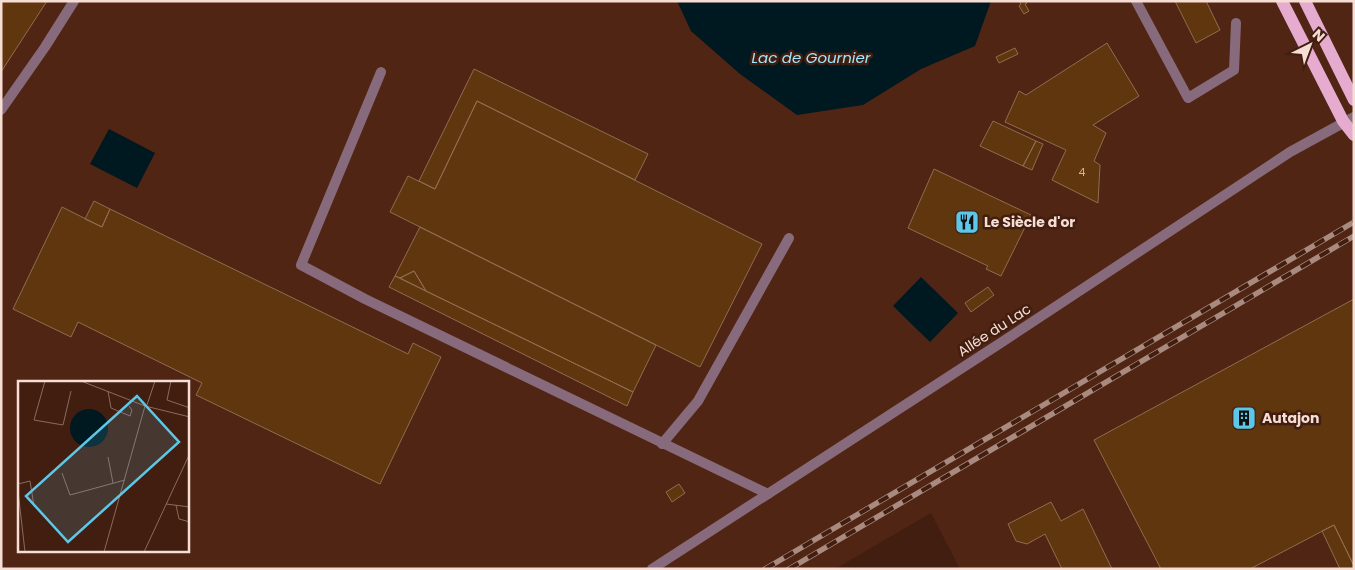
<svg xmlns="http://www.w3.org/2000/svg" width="1355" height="570" viewBox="0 0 1355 570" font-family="Poppins,sans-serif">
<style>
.built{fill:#512514;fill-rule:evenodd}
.water{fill:#001820}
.building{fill:#5f360d;stroke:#906d4f}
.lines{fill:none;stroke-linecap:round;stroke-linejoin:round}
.lane{stroke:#876b7c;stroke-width:10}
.street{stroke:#876b7c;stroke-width:10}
.primary{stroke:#e6acd0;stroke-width:12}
.rail-casing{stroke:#a88a7f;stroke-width:5.5}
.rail{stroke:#421e10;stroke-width:4;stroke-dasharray:11;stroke-linecap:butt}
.labels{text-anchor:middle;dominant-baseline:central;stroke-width:5;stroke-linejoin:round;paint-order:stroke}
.number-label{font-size:11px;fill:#d1b4a3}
.poi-label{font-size:14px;font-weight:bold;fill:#f7ded5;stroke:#421e10;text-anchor:start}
.street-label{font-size:14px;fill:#f7ded5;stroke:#421e10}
.water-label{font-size:15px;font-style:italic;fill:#a1e7fe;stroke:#421e10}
.inset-road{fill:none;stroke:#8a6b5f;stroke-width:1}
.view{fill:#5dc7e8;fill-opacity:0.15;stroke:#5dc7e8;stroke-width:2.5}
.inset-edge{fill:none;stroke:#f7ded5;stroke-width:2.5}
</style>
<rect width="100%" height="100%" fill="#421e10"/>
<path class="built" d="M1,1h1353v568h-394l-29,-56 -96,56h-834zM19,382h169v169h-169z"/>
<path class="water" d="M677,1h314l-16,45 -54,23 -58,36 -66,10 -57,-41 -49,-43z
M109,129l46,24 -18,35 -47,-24z
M921,277l37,36 -28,29 -37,-36z"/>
<path class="building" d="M1,1h46l-46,71z
M1019,1h7l1,2 -2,1 4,7 -5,3 -5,-8 2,-2z
M1175,1h31l14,29 -24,13z
M1107,43l32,53 -46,29 13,8 -12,28 6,4 -2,38 -46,-23 14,-30 -61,-28 14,-31 7,4z
M1015,48l3,6 -19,9 -3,-6z
M474,69l174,85 -13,26 -158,-79 -42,88 -16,-8z
M477,101l285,143 -62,123 -310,-155 18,-36 27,13z
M993,121l43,20 -13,25 -43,-20z
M1036,141l7,3 -11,26 -9,-4z
M934,169l97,46 -30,61 -15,-7 2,-3 -80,-38z
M94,201l16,8 -8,18 -17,-8z
M62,207l40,20 8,-18 298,145 5,-11 28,14 -61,127 -184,-89 6,-12 -124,-61 -7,15 -58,-28z
M420,227l236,118 -23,47 -207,-101 -12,-20 -14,7 -5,-2z
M414,271l12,20 -26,-13z
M395,276l238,116 -6,14 -238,-119z
M988,287l6,8 -23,17 -6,-9z
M1354,299v267l-20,-41 -84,44h-89l-67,-129z
M679,484l6,9 -13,9 -6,-10z
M1051,502l10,19 22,-12 29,60h-50l-17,-35 -18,10 -11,-3 -8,-17z
M1334,525l20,41v3h-14l-18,-38z"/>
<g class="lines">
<path class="lane" d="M1136,1l52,97 46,-28 2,-47
M381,72l-80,193 64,34 403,195
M1,110l44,-63 29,-46
M662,444l36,-43 91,-163"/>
<path class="street" d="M652,569l347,-225 291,-192 64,-35"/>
<path class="primary" d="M1282,1l61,120 11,14
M1305,1l49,99"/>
<g class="rail-casing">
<path id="rail" d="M765,569l589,-347
M789,569l565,-333"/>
</g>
<use href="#rail" class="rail"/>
</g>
<defs>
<g id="restaurant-square" transform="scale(1.25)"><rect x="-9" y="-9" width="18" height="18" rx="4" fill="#5dc7e8" stroke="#421e10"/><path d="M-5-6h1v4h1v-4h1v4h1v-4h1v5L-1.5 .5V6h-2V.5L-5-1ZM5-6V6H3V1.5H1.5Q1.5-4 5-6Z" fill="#111"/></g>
<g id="building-square" transform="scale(1.25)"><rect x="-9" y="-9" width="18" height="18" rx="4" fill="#5dc7e8" stroke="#421e10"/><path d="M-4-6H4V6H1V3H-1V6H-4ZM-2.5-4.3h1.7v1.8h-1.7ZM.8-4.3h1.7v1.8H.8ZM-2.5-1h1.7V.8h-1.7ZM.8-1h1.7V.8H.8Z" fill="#111"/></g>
</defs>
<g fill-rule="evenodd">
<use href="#restaurant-square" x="967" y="222"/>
<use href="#building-square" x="1244" y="418"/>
</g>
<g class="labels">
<g class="number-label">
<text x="1082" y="172">4</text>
</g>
<g class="poi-label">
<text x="984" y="222">Le Siècle d'or</text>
<text x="1262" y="418">Autajon</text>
</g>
<g class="street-label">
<text transform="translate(994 330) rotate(-33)">Allée du Lac</text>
</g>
<g class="water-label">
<text x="811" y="57">Lac de Gournier</text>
</g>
</g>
<g transform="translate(18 381)">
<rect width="171" height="171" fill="#421e10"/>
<path d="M52 47a19 19 0 1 1 38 0a19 19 0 1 1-38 0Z" fill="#001820"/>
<path class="inset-road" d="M27,0l-11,39 29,5 8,-34M63,0l64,25 45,11M153,0l-4,19 23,8M90,10l3,17 19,8 2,-6 -3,-4M129,24l8,-24M90,76l5,26M44,92l8,22 55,-15M0,103l12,-3 4,25M0,110l7,61M148,123l24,3M158,124l3,14 11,3M86,171l41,-146M126,171l46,-99"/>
<path class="view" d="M119,15l42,46 -111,100 -42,-46z"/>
<rect width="171" height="171" class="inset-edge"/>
</g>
<rect width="1355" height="570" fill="none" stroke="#f7ded5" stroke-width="5"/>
<g transform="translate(1310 45) rotate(42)" stroke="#421e10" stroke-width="4" paint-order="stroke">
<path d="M0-4L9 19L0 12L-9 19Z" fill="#f7ded5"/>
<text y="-8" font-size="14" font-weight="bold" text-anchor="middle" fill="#f7ded5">N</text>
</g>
</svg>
